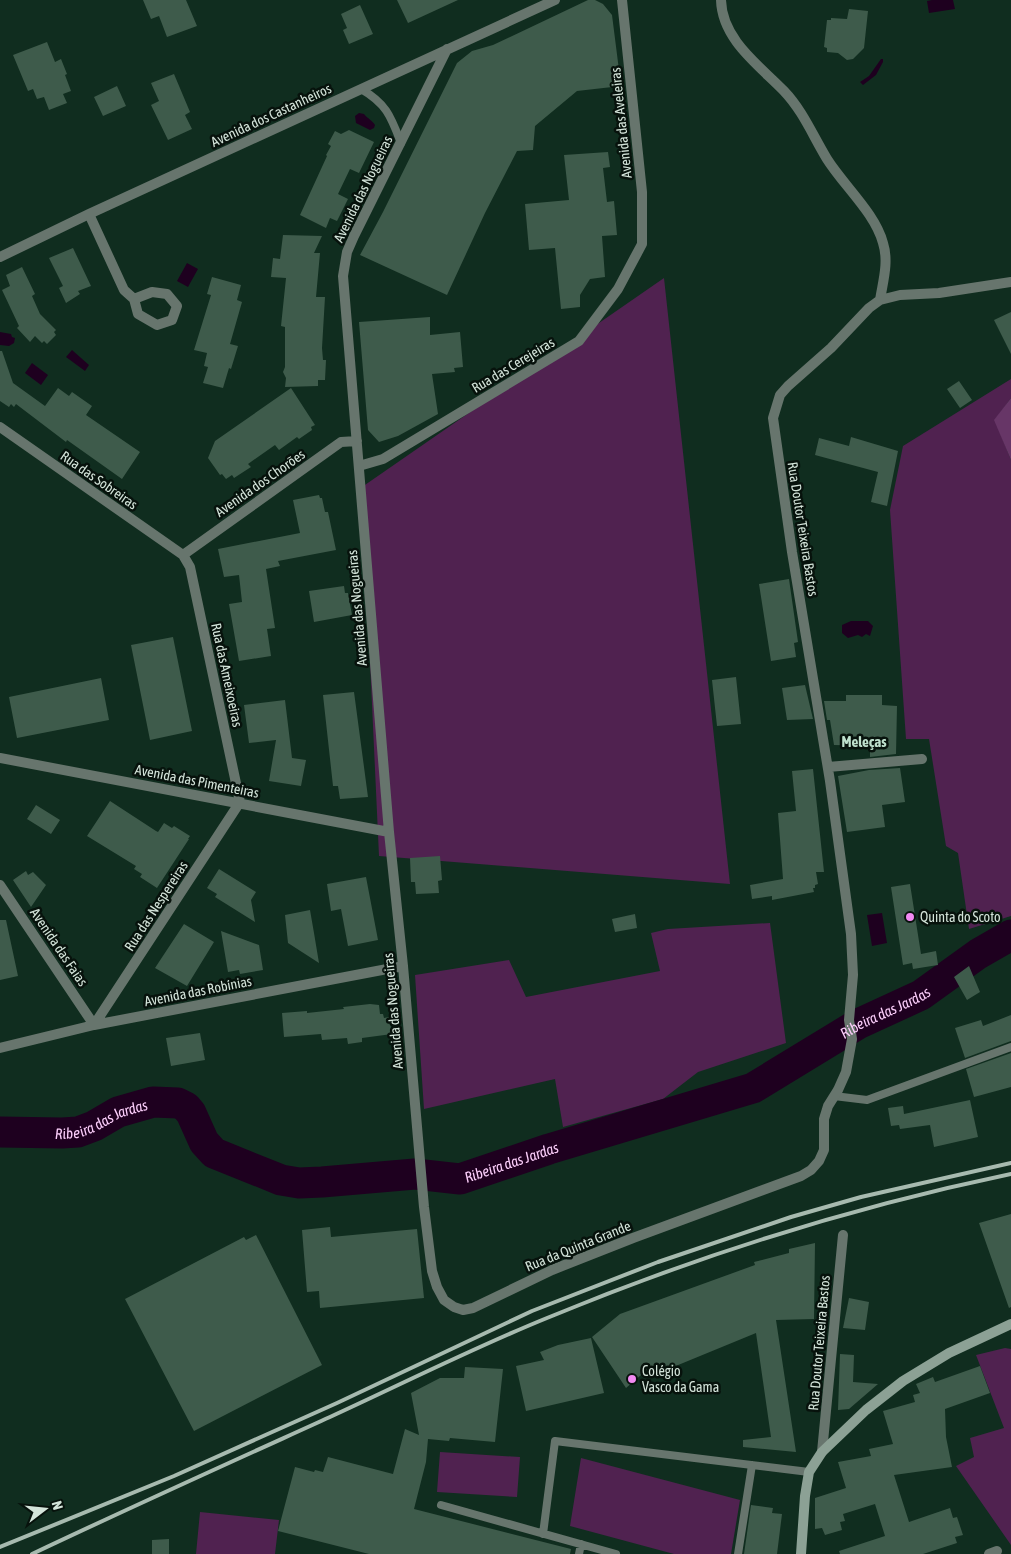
<svg xmlns="http://www.w3.org/2000/svg" width="1011" height="1554" viewBox="0 0 1011 1554" font-family="'Asap Condensed',sans-serif">
<style>
.green{fill:#502250}
.forest{fill:#673667}
.water{fill:#1e001f}
.lines{fill:none;stroke-linecap:round;stroke-linejoin:round}
.river{stroke:#1e001f;stroke-width:31}
.building{fill:#3e5b4b}
.service{stroke:#67756d;stroke-width:8}
.minor{stroke:#67756d;stroke-width:10}
.secondary{stroke:#8ca195;stroke-width:10}
.rail{stroke:#a7baaf;stroke-width:4}
.poi-dot{fill:#f28af2;stroke:#07120c;stroke-width:2}
.labels{text-anchor:middle;dominant-baseline:central;stroke-width:5;stroke-linejoin:round;paint-order:stroke}
.street-label{font-size:14px;fill:#d4e4da;stroke:#07120c}
.poi-label{font-size:14px;fill:#d4e4da;stroke:#07120c;text-anchor:start}
.neighbourhood-label{font-size:15px;font-weight:bold;fill:#bedfcc;stroke:#07120c}
.water-label{font-size:15px;font-style:italic;fill:#fccefb;stroke:#07120c}
</style>
<rect width="100%" height="100%" fill="#102d1f"/>
<path class="green" d="M664,278l66,606 -351,-28 -17,-369z
M1011,379v19l-16,22 16,40v456l-42,13 -11,-76 -12,-7 -17,-107h-23l-16,-229 13,-64z
M770,923l16,120 -88,29 -35,27 -100,28 -8,-48 -131,30 -9,-134 94,-15 17,37 134,-26 -9,-38 17,-4z
M1005,1348l6,1v196l-55,-79 18,-9 -4,-19 34,-10 -28,-73z
M440,1452l80,5 -3,40 -80,-5z
M581,1458l159,42 -9,54h-57l-104,-28z
M200,1512l79,8 -4,34h-79z"/>
<path class="forest" d="M1011,398v62l-17,-40z"/>
<path class="water" d="M932,0h21l2,9 -26,4 -2,-12z
M881,59h2v3l-7,13 -13,10 -3,-3 9,-6z
M359,113l5,1c4,5 8,6 11,11l-1,3 -4,2 -14,-7 -1,-7z
M187,263l11,6 -10,18 -11,-6z
M0,332l11,2 1,3 3,1 -1,5 -5,3 -9,-1z
M72,350l17,15 -4,6 -19,-14z
M32,363l16,12 -7,10 -16,-12z
M851,621h17l5,5 -3,10 -4,-2 -4,3 -4,-2 -10,3 -6,-5v-8z
M882,913l5,30 -15,3 -5,-31z"/>
<g class="lines">
<path class="river" id="s1" d="M0,1132l62,1 16,-1 16,-6 24,-14 35,-10 25,1 8,4 5,6 13,29 10,11 67,27 18,3 23,-1 93,-8 45,5 89,-30 204,-61 105,-64 63,-29 57,-41 33,-19"/>
</g>
<path class="building" d="M143,0h43l11,26 -30,11 -8,-21 -8,3z
M397,0h61l-50,23z
M588,0h7l8,4 9,11 9,71 -44,5 -42,35 -2,24 -16,1 -32,62 -38,82 -87,-40 23,-43 74,-149 15,-12 21,-6z
M360,5l13,29 -24,10 -6,-14 4,-2 -6,-14z
M849,9l19,2 -4,37 -11,11 -6,1 -9,-7 -11,-1v-4l-3,-1 3,-27h4v-2l16,1z
M47,42l8,20 6,-3 6,15 -2,1 6,16 -8,3 4,9 -18,7 -5,-13 -7,2 -4,-10 -5,2 -15,-36z
M174,74l16,38 -5,3 7,14 -24,11 -17,-35 8,-4 -8,-18z
M117,86l9,20 -23,10 -9,-19z
M349,130l25,12 -15,31 -9,-4 -12,25 10,5 -11,22 -7,-3 -4,10 -26,-13 27,-59 -1,-1 5,-9 -3,-2 7,-13 6,3z
M608,152l2,15 -7,1 4,34 7,-1 3,34 -15,1 3,41 -15,2 -10,16v12l-19,2 -6,-61 -26,2 -4,-46 44,-4 -5,-45z
M283,235l39,1 -8,17h6l-4,44h9l-3,51 1,12h3l-1,20h-7v6l-33,1 1,-9 -3,-6 2,-5v-40l-4,-1 5,-48 -15,-1 2,-19 7,1z
M73,248l18,38 -13,5 2,3 -14,9 -7,-15 4,-2 -14,-28z
M22,267l13,27 -3,2 8,18 16,16 -2,2 2,3 -9,9 -3,-3 -2,2 -7,-7 -5,6 -13,-14 2,-2 -17,-36 8,-4 -4,-11z
M212,277l29,8 -4,15 5,2 -12,42 8,2 -7,23 -2,-1 -6,20 -20,-5 5,-16 -4,-1 3,-13 -13,-3 17,-55 -4,-1z
M1011,312v42l-17,-34z
M430,317v18l30,-3 3,35 -9,1 1,4 -23,2 6,40 -40,22 -19,6 -11,-12 -9,-108z
M0,351h2l11,32 32,23 13,-18 11,8 3,-4 20,14 -6,9 54,37 -18,27 -55,-39 -1,2 -50,-38 -2,3 -3,-3 -2,3 -9,-6z
M959,381l13,19 -12,8 -13,-19z
M291,388l24,37 -4,2 1,3 -13,9 -2,-2 -18,13 -4,-5 -27,19 3,3 -17,11 -2,-3 -6,4 -4,-5 -2,1 -12,-17 7,-17z
M851,437l47,14 -11,55 -16,-4 7,-30 -63,-17 4,-17 30,8z
M319,495l1,3h2l3,14h3l8,38 -58,11 2,5 -14,3 9,59 -8,1 4,27 -32,5 -10,-57 13,-2 -3,-27 -15,2 -6,-28 82,-16 -7,-33z
M789,579l9,63 -4,1 2,14 -25,4 -12,-77z
M344,586l1,7h3l4,22 -38,7 -5,-31z
M173,637l19,94 -42,9 -19,-95z
M736,677l5,47 -24,2 -5,-46z
M101,678l8,42 -92,18 -8,-41z
M805,685l8,34 -26,1 -5,-32z
M354,692l14,105 -28,2 -2,-13h-5l-10,-91z
M846,695h36v10l15,1 -1,48 -26,3v-11l-36,-1 -4,-25h-3l-3,-19h22z
M285,700l7,58 14,2 -5,26 -32,-5 7,-41 -27,3 -5,-38z
M900,768l5,34 -23,3 3,22 -38,5 -9,-56 31,-6z
M813,769l11,103h-8l2,12 -3,1v3h-2l1,4 -42,8v-4l-20,3 -2,-14 33,-6 -5,-66 18,-2 -4,-40z
M110,801l46,30 2,1 6,-9 8,5 2,-2 16,10 -2,3h1l-32,49 -17,-11 2,-3 -8,-5 2,-3 -49,-30z
M36,805l24,15 -9,14 -24,-15z
M440,856l2,24 -4,1 1,12 -23,1 -1,-12h-4l-1,-24z
M219,869l37,23 -5,8 4,22 -40,-25 2,-3 -10,-6z
M26,871l2,4 5,-3 13,13 -15,22 -18,-27z
M366,877l12,63 -30,6 -7,-37 -10,2 -4,-27z
M910,884l11,70 15,-3 2,14 -25,4 -1,-6 -9,2 -12,-78z
M310,910l4,23 5,30 -31,-20 -3,-28z
M635,914l2,14 -22,4 -3,-13z
M0,920h6l12,56 -18,4z
M184,924l30,18 -27,44 -32,-18z
M221,931l38,14 4,25 -23,4 -1,-4 -11,2z
M969,966l11,26 -13,8 -13,-23z
M370,1004l9,1 1,9h3l1,4 5,-1 3,17 -30,4v4l-14,2 -1,-6 -25,2 -1,-6 -37,3 -2,-24 25,-2v2l37,-4 -1,-2z
M1011,1015v26l-46,17 -10,-30 26,-8 2,6z
M200,1033l5,27 -34,6 -5,-28z
M1011,1053v34l-37,10 -8,-28z
M970,1100l8,37 -44,10 -4,-22 -30,4 -1,-4 -8,1 -3,-18 15,-2 1,8z
M1011,1214v93l-2,1 -30,-85z
M330,1227l1,10 86,-8 7,69 -104,10 -1,-17 -12,1 -5,-62z
M256,1235l66,130 -128,66 -69,-132 119,-62 2,3z
M815,1243l-1,76 -38,1 20,132 -53,-5v-7l28,-3 -15,-104 -90,37 -3,-7 -15,6 -22,19 -34,-51 28,-23 135,-49 -1,-3 35,-9v-4z
M849,1298l20,4 -4,28 -22,-2z
M591,1338l13,55 -78,18 -10,-45 28,-6 -4,-8 18,-7z
M840,1354l14,1 -1,27 25,2 -29,25 -11,1z
M980,1366l10,27 -45,16 1,28 6,30 -58,8 15,47 41,-14 3,10 4,-1 6,18 -8,2 2,6 -34,11h-83l-1,-3 46,-15 -10,-32 -32,10 2,7 -5,1 2,8 -17,5 -3,-7 -7,1v-31l31,-10 -8,-26 33,-6 -2,-7 24,-5 -10,-33 32,-9 -2,-7 7,-2 -4,-9 17,-7 2,5z
M465,1367l38,2 -8,73 -45,-4 -1,3 -21,-2 -2,23 -12,47 157,40 -1,5h-201l-91,-23 17,-64 19,5 1,-2 8,2 5,-15 65,17 12,-45 14,6 -8,-42 29,-15h24z
M751,1505l22,3 -1,5 10,1 -5,40h-33z
M169,1539v15h-17v-14z"/>
<g class="lines">
<path class="service" d="M361,89c26,15 30,28 40,54
M834,1096l33,4 144,-53
M441,1505l175,49
M543,1534l12,-93 254,31
M579,1554l2,-10
M738,1554l14,-89"/>
<path class="minor" d="M447,49l-93,187 -7,16 -4,24 46,556 14,134 21,241 8,64 5,16 7,13 10,7 9,3 10,-2 79,-38 81,-32 168,-62 10,-6 8,-9 5,-11v-31l4,-13 10,-16 8,-18 6,-33 -3,-19 4,-45 -2,-41 -21,-153 -38,-229 -19,-134 7,-23 8,-9 43,-38 38,-40 11,-8c3,-19 9,-38 3,-57 -8,-30 -39,-57 -56,-84 -14,-23 -24,-48 -43,-68 -24,-25 -62,-51 -63,-91
M89,214l35,76 10,9 4,15 19,11 15,-5 5,-14 -10,-12 -15,-2 -18,7
M0,257l89,-43 466,-214
M880,300l20,-5 39,-2 72,-11
M0,427l183,128 7,12 50,235 -146,223 -94,-140
M359,466l24,-7 196,-118 39,-52 24,-45v-52l-20,-192
M183,555l158,-113 16,-1
M0,758l389,74
M828,767l94,-8
M0,1048l94,-23 309,-59
M822,1452l21,-217
M989,1554l8,-3"/>
<path class="secondary" d="M801,1554l4,-58 4,-24 13,-20 44,-42 37,-29 46,-28 62,-29"/>
<path class="rail" d="M0,1547l174,-71 163,-73 195,-92 126,-49 133,-45 70,-20 150,-34
M32,1554c99,-47 199,-92 298,-137 72,-33 143,-69 217,-99 150,-62 305,-111 464,-144"/>
</g>
<g class="poi-dot">
<circle cx="910" cy="917" r="5"/>
<circle cx="632" cy="1379" r="5"/>
</g>
<g class="labels">
<g class="street-label">
<text transform="translate(271 115) rotate(-25)">Avenida dos Castanheiros</text>
<text transform="translate(621 123) rotate(-96)">Avenida das Aveleiras</text>
<text transform="translate(363 189) rotate(-64)">Avenida das Nogueiras</text>
<text transform="translate(513 365) rotate(-31)">Rua das Cerejeiras</text>
<text transform="translate(99 480) rotate(35)">Rua das Sobreiras</text>
<text transform="translate(260 483) rotate(-35)">Avenida dos Chorões</text>
<text transform="translate(803 529) rotate(81)">Rua Doutor Teixeira Bastos</text>
<text transform="translate(357 608) rotate(-95)">Avenida das Nogueiras</text>
<text transform="translate(227 675) rotate(78)">Rua das Ameixoeiras</text>
<text transform="translate(197 781) rotate(11)">Avenida das Pimenteiras</text>
<text transform="translate(156 906) rotate(-57)">Rua das Nespereiras</text>
<text transform="translate(59 947) rotate(56)">Avenida das Faias</text>
<text transform="translate(198 991) rotate(-11)">Avenida das Robínias</text>
<text transform="translate(393 1011) rotate(-95)">Avenida das Nogueiras</text>
<text transform="translate(578 1246) rotate(-22)">Rua da Quinta Grande</text>
<text transform="translate(819 1343) rotate(-85)">Rua Doutor Teixeira Bastos</text>
</g>
<g class="poi-label">
<text x="920" y="917">Quinta do Scoto</text>
<text x="642" y="1371">Colégio<tspan x="642" dy="16">Vasco da Gama</tspan></text>
</g>
<g class="neighbourhood-label">
<text x="864" y="741">Meleças</text>
</g>
<g class="water-label">
<text stroke="none"><textPath href="#s1" startOffset="959">Ribeira das Jardas</textPath></text>
<text stroke="none"><textPath href="#s1" startOffset="104">Ribeira das Jardas</textPath></text>
<text stroke="none"><textPath href="#s1" startOffset="554">Ribeira das Jardas</textPath></text>
</g>
</g>
<g transform="translate(45 1509) rotate(74)" stroke="#07120c" stroke-width="4" paint-order="stroke">
<path d="M0-4L9 19L0 12L-9 19Z" fill="#d4e4da"/>
<text y="-8" font-size="14" font-weight="bold" text-anchor="middle" fill="#d4e4da">N</text>
</g>
</svg>
